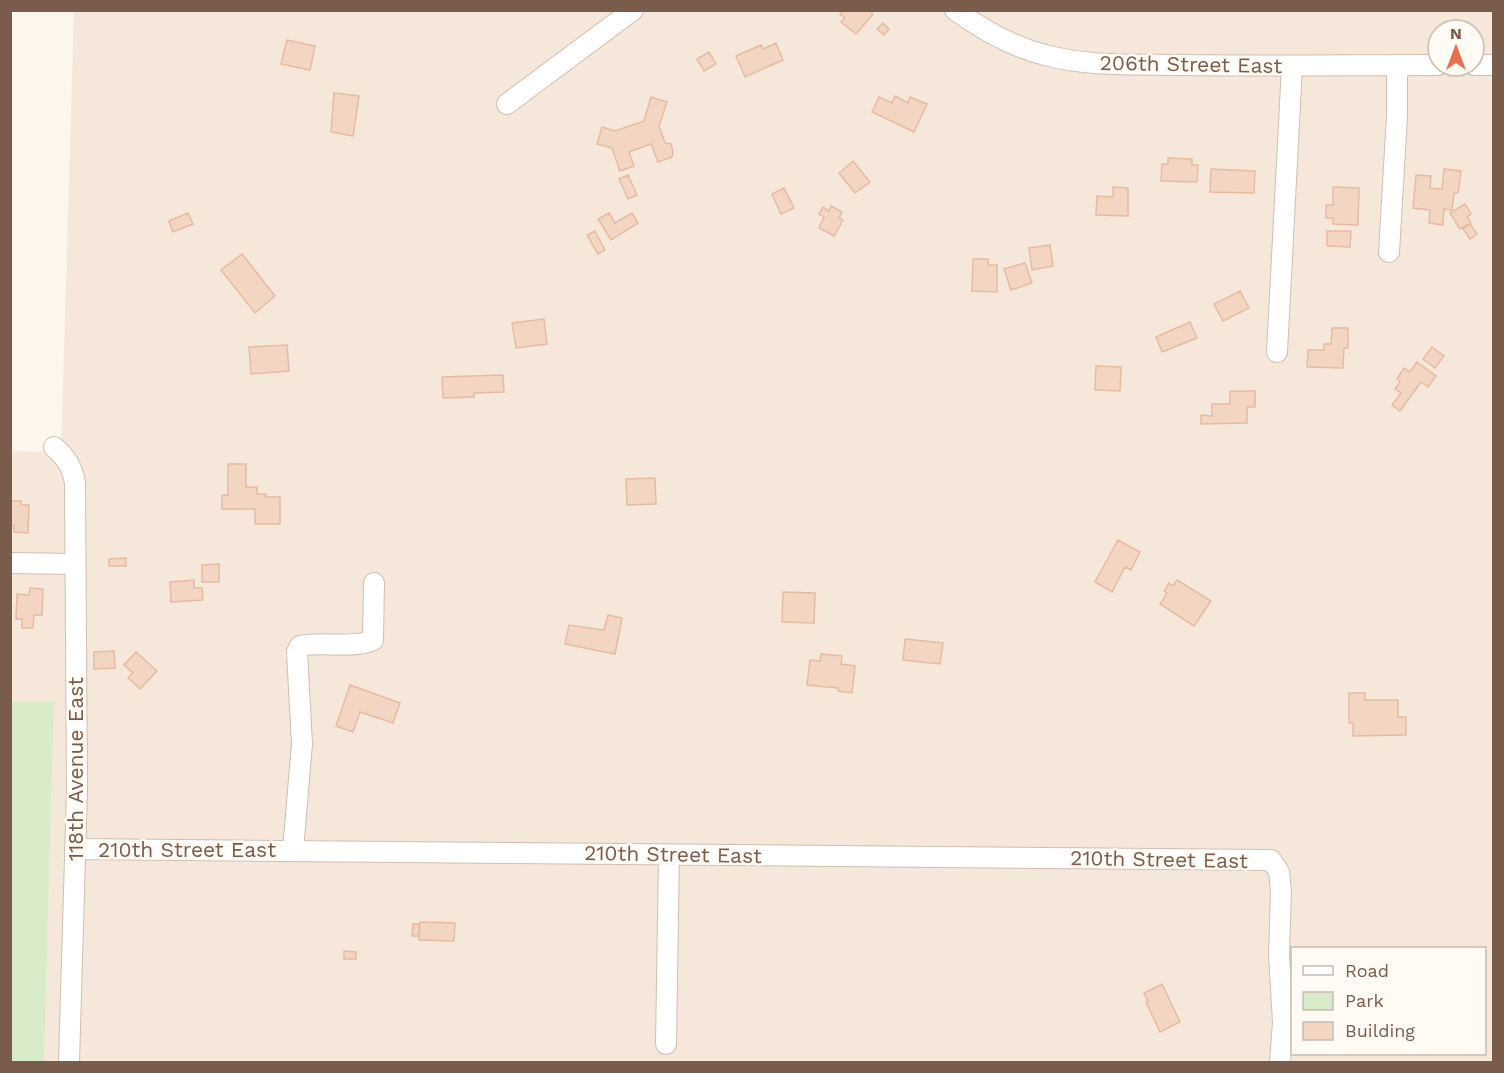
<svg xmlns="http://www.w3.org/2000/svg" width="1504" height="1073" viewBox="0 0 1504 1073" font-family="'Work Sans',sans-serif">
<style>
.residential{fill:#f5e8da;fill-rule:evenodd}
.green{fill:#d8ecc9}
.building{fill:#f3d5c3;stroke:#e6bba3;stroke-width:1.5}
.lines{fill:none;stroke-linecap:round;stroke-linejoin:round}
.minor-casing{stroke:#d1beb0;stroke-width:22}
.minor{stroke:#fff;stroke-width:20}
.labels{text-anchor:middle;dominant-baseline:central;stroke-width:5;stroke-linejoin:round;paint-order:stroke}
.street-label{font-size:21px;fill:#7a5c4d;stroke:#fffaf3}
</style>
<rect width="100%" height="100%" fill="#fdf6ec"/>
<path class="residential" d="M74,11h1419v1051h-1449l10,-359 -43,-1v-251l50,1zM1438,30h36v36h-36zM1292,948h192v106h-192z"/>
<path class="green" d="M11,702h43l-10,360h-33z"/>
<path class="building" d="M843,10h25l5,4 -17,20 -15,-12 4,-4 -5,-4z
M883,23l6,6 -5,6 -7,-6z
M287,40l28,6 -5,24 -29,-6z
M776,43l7,17 -38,17 -9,-21 25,-11 2,4z
M709,52l7,12 -12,7 -7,-12z
M334,93l25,3 -6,40 -22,-4z
M895,96l13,7 2,-6 17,7 -13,28 -42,-20 7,-15 13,6z
M651,97l16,5 -8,24 6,17 6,1 2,8 -1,5 -14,5 -7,-18 -22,8 5,14 -14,5 -8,-23 -15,-4 5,-17 13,4 29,-10z
M1168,158l24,1v6h6l-1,17 -36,-1 1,-17h6z
M853,161l17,21 -15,11 -16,-20z
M1211,169l44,2 -1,22 -44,-1z
M1444,169l17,2 -3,22h-4l-2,17 -8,-1 -1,16 -14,-2 1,-13 -17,-2 3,-33 15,1 -1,12 12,1z
M628,175l9,20 -9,4 -9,-20z
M1113,187l15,1v28l-32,-1 1,-19 16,1z
M1333,187l26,1 -1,37 -25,-1v-6h-7v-13h7z
M784,188l10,20 -13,6 -9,-20z
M1465,204l6,10 -4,3 4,6 -11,6 -10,-16z
M831,206l11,6 -3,6 4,2 -9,16 -15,-8 5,-11 -5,-3 4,-7 6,4z
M188,213l5,11 -20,8 -4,-11z
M609,213l6,10 17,-10 6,10 -27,17 -13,-21z
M1470,224l7,10 -7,5 -7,-10z
M595,231l10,19 -7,4 -11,-19z
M1327,231h24l-1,16 -23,-1z
M1050,245l3,21 -21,4 -3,-22z
M242,254l33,42 -20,17 -34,-43z
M973,259h15v6h9v27l-25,-1z
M1025,263l7,20 -21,7 -7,-21z
M1240,291l9,17 -26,13 -9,-17z
M544,319l3,25 -31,4 -4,-25z
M1190,322l7,16 -35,14 -6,-15z
M1332,328h16v20h-4l-1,20 -36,-1 1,-17h16v-6h7z
M287,345l2,26 -38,3 -2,-27z
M1432,347l12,9 -9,12 -12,-9z
M1417,362l19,14 -8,11 -7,-5 -21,29 -8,-6 9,-12 -6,-4 5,-7 -3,-3 7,-11 6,4z
M1096,366l25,1 -1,24 -25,-1z
M503,375l1,17 -30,1v4l-31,1 -1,-21z
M1230,391h25v16h-8v16l-46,1v-9l11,1v-12h18z
M228,464h18v23h11v7h9l-1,3h15v27h-25v-15h-33v-14h6z
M655,478l1,26 -29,1 -1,-26z
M10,501h11v4h8l-1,28 -14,-1v-7h-4z
M1118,540l22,12 -9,18 -6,-3 -13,25 -17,-10z
M126,558v8h-17v-7z
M219,564v18h-17v-17z
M194,580v8h8l1,12 -32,2 -1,-20z
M1177,580l34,21 -17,25 -34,-22 7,-11 -3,-2 5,-8 4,3z
M30,588l13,1 -1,26h-8l-1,13h-11v-9h-6l1,-25 12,1z
M783,592l32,1 -1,30 -32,-1z
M608,615l14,3 -7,36 -50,-10 4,-19 35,5z
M905,639l38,4 -3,21 -37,-4z
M114,651l1,17 -21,1v-17z
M136,652l21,19 -17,18 -12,-11 5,-5 -9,-8z
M821,654l21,2 -1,8 14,2 -3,27 -14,-2v-3l-31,-3 3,-25 10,1z
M350,685l50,18 -7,20 -33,-11 -7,20 -17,-6z
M1349,693h16v7h33v17h8v18l-53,1v-13h-4z
M420,922l35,1 -1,18 -35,-1z
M413,924h6v12h-7z
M344,951l12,1v7h-12z
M1162,984l18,38 -20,10 -14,-30 2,-1 -4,-8z"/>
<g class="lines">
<g class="minor-casing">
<path id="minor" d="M955,10c28,20 57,37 90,45 44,12 91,9 137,10 85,1 170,0 256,0
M1474,65h20
M507,104l126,-94
M1389,252l8,-136v-51
M1277,352l15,-286
M54,447c13,11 18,20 21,36l2,307 -8,272
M10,563l65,1
M75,849l1196,11 8,12 2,19 -2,64 4,67 -3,40
M293,850l9,-106 -5,-92 3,-6c21,-5 57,3 73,-6l1,-57
M666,1044l3,-190"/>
</g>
<use href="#minor" class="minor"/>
</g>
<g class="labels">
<g class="street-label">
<text transform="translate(1191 64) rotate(1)">206th Street East</text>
<text transform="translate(75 769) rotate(-90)">118th Avenue East</text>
<text x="187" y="849">210th Street East</text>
<text transform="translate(673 854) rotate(1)">210th Street East</text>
<text transform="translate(1159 859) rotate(1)">210th Street East</text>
</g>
</g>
<rect width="1504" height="1073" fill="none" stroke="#7a5c4d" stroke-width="24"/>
<rect x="1291" y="947" width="195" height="108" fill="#fffaf3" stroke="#cabbb1" stroke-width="1.5"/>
<rect x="1303" y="966" width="30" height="9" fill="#ffffff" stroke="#cabbb1" stroke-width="1.5"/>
<text x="1345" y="977" font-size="18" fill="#7a5c4d">Road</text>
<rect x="1303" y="992" width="30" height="18" fill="#d8ecc9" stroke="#cabbb1" stroke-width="1.5"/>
<text x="1345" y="1007" font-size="18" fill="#7a5c4d">Park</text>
<rect x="1303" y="1022" width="30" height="18" fill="#f3d5c3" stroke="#cabbb1" stroke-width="1.5"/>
<text x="1345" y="1037" font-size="18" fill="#7a5c4d">Building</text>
<g transform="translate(1456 48)"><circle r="28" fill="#fffaf3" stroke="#cabbb1" stroke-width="1.5"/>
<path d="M0-4.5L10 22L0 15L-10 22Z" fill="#e76f51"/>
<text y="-9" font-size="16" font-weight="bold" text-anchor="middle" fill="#7a5c4d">N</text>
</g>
</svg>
